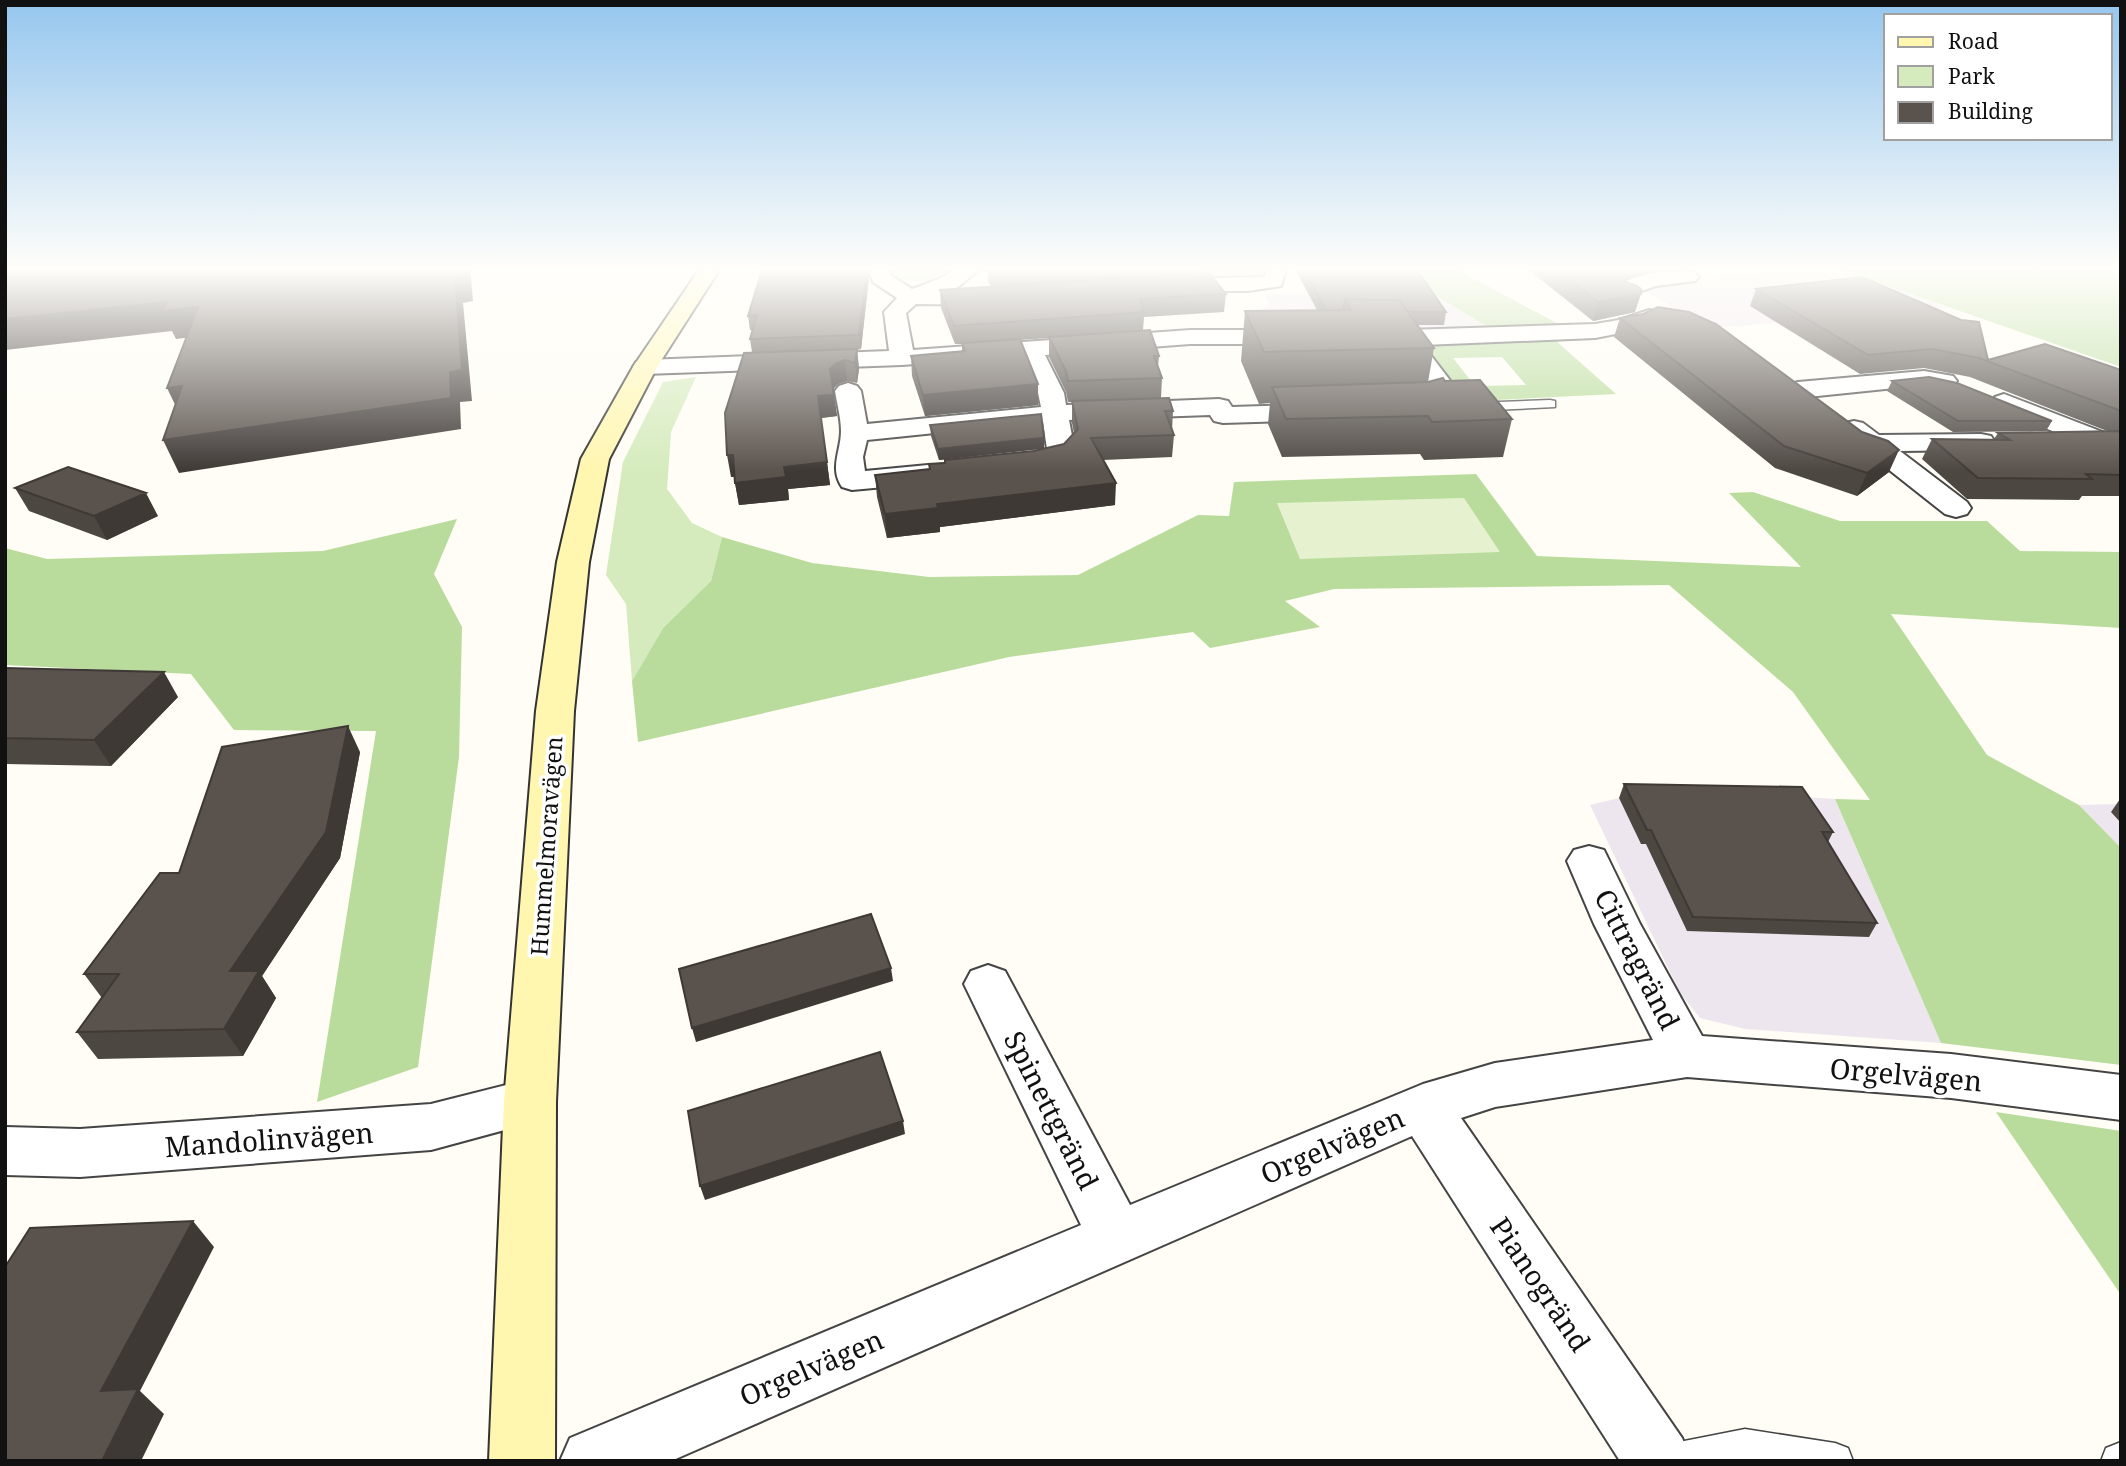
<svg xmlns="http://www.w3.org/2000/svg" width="2126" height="1466" viewBox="0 0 2126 1466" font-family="'Noto Serif',serif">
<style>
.industrial{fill:#eee6ef}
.green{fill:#d5ebbd}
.forest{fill:#b9dc9c;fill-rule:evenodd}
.pitch{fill:#e6f2cf}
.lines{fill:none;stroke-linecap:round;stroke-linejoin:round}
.lane-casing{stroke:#444;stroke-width:3}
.street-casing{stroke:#444;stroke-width:4}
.secondary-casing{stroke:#333;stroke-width:4}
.lane{fill:#fff;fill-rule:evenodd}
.street{fill:#fff;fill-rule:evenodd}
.secondary{fill:#fff6b0;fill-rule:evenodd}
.wall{fill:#4d4742}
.shaded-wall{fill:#3f3936}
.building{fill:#5a524d;stroke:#3f3936;stroke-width:2}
.labels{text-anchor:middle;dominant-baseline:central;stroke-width:7;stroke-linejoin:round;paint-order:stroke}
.street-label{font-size:23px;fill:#111;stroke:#fff}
.near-street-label{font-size:28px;fill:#111;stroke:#fff}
</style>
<rect width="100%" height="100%" fill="#fffdf5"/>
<path class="industrial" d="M1819,267h14l116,41 -236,20 -66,-35 2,-6 9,-4z
M1305,289h119l69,41 -92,2 -143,-19 11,-9 -5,-10 43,-1z
M1804,797l31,2 106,244 -196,-14 -45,-11 -20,-25 -90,-188 29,-7z
M2121,804v44l-42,-43z"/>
<path class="green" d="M886,267h77c-21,18 -50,16 -76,10z
M1199,267h69l1,9 -11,4 -51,-1 -7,-7z
M696,377l-25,55 -4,57 25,34 30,14 -11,44 -48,47 -31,53 -6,-77 -20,-29 17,-113 40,-80z"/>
<path class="forest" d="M1388,267h64l110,59 -69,4z
M1833,267h288v100z
M1556,341l60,53 -143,7 -16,-5 -33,-42 7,-8zM1502,357l24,28 -51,1 -22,-28z
M1476,474l61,82 264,11 -72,-74 24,-1 87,29h147l33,30 101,1v76l-230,-14 96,141 92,50 42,43v217l-180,-22 -106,-244 35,1 -77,-108 -124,-107 -335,4 -49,12 35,26 -110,21 -17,-16 -184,25 -371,85 -6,-61 31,-53 48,-47 11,-44 90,26 117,14 149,-2 120,-60 31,1 5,-34z
M457,519l-23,55 28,53 -3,130 -41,310 -101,35 59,-371 -142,-1 -43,-56 -186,-9v-117l42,11 276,-8z
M1996,1112l125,19v164z"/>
<path class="pitch" d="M1464,498l36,54 -200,7 -23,-56z"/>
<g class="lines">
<g class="lane-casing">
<path id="lane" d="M1550,400l5,1v6l-83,4 -7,-4 7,-4z
M1745,1429l90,14 13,5 5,13h-197l5,-13 13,-5z
M2121,1442v19h-20l5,-13z"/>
</g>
<g class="street-casing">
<path id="street" d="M868,267h20l2,8 22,14 29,-11 18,-11h23l-25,21 -10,3 53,2 3,5 -3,5 -8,2 -76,-1 -10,9 7,37 277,-20h106l8,2 4,5 -4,5 -8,2h-106l-145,11 19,38 2,12 153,-6 9,2 4,6 90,-3 9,2 4,6 -4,6 -9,2 -99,3 -9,-2 -4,-6 -141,5 6,31c-12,18 -46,25 -66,20l-4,-6 4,-6 38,-10 -4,-27 -176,18 -4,17 2,14 63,-6 10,3 4,6 -4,6 -10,3 -76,7 -10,-3c-13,-19 -1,-36 -1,-56 0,-13 -4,-27 -6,-40l4,-5 9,-3 9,3 4,5 6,33 174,-17 -3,-14 -16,-37 -120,9 -257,9 -9,-2 -3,-5 3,-5 9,-2 244,-9 -5,-39 13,-14 -24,-16z
M1267,267h20l-6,19 -33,5h-81l-8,-1 -3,-5 3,-5 8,-1 98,-2z
M1688,271l7,2 4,4 -4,4 -39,5 -29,10 -8,-1 -3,-5c14,-19 51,-18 72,-19z
M1649,310l8,2 3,5 -3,5 -26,9 -36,7 -172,7 48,63 -4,6 -9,2 -9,-2 -50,-69 -33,-2 -4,-5 4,-5 8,-2 221,-7 24,-4z
M1924,371l29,5 4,5 -4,5 -9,3 -20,-4 -126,13 -9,-3 -4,-5 4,-5 9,-3z
M2004,394l109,42 4,6 -4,6 -10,2 -10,-2 -98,-41 -4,-5 4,-5z
M1854,421l9,2 16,12 102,-1 10,2 4,6 -4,6 -10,2 -81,1 67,51 4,6 -4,6 -11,3 -11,-3 -100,-79 -4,-6 4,-6z
M1589,846l15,4 36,74 62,112 249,18 170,21v45l-170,-22 -264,-21 -192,30 -34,11 221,320 10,23h-72l-208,-325 -741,325h-111l10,-23 511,-213 -117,-241 7,-13 17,-6 17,6 125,234 293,-121 72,-21 158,-23 -59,-116 -27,-63 7,-11z
M530,1079l19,7 7,16 -7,16 -118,32 -351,27 -75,-2v-48l75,2 351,-25z"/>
</g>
<g class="secondary-casing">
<path id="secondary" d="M701,267h20l-64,100 -48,92 -20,103 -15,149 -18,391 -1,359h-66l15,-359 32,-391 21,-149 24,-103 52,-92z"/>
</g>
<use href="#lane" class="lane"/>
<use href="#street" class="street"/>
<use href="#secondary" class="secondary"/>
</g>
<path class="wall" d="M763,267h105l1,10 -8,72 -4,1 2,19 -2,14 -10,-2 -9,3 -5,5 4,27 -16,2 9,67 -42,4 1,11 -50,5 -5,-28h-3l21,-125 -2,-13 3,-9h-3l-2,-14z
M988,267h209l-1,6 30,21 -2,18 -80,5 -1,13 16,26 -1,11 4,11 -1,20 12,13 -1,20 2,4 -2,22 -69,3 12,45 -175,22v5l-53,6 -10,-41 -2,-22 54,-6v-5l105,-13 30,-7 10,-11 -2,-10v-21h-4l-2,-10 -17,-35v-19l-29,2 18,44v21l-113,11 -13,-40 -1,-20 51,-5v-7h-7l-14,-36 -1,-18 51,-3 -3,-6z
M1294,267h121l31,45 -2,13h-26l16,23 -6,34 17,-1 67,38 -9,38 -79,3 -4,-6 -138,3 -14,-33 2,-21 -11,1 -18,-43 4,-50 72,-1z
M1525,267h62l48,45 -42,9z
M1588,267h79l-2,2 -40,11z
M1756,289l232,71 133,10v126h-39l-3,4 -112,-1 -45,-40 10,-20h62l4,-6 109,-2 -137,-54 -46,-9 -64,6 -110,-68z
M1643,314l246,158 -32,24 -82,-28 -161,-131 6,-19z
M1892,381l160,40 -6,10 -93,1 -66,-41z
M930,425l114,12v11l-105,12 -8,-24z
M15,488l143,28 -51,24 -78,-29z
M5,668l173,29 -67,69 -106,-2z
M360,752l-20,106 -78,118 14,22 -33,58 -145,3 -21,-27 25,-34 -18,-24 95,-101z
M1624,784l209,48 -5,10 49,81 -8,14 -182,-6 -41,-87h-5l-22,-46z
M2120,799h1v24l-10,-11z"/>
<path class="shaded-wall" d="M464,267h6l3,34 -10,2 9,98 -12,1 1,27 -282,44 -16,-33 287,-68 5,-97z
M867,267l2,10 -8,72 -2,-14z
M1629,267h38l-2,2 -40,11z
M1641,294l-6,18 -42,9 5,-19z
M167,302l31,5 12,28 -34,4 -4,-8 -167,19v-31z
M857,349l2,20 -2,14 -2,-20z
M845,360l2,21 -9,3 -5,5 -3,-20 6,-6z
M1038,384v21l-113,11 -2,-21z
M182,386v33l-15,-31z
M834,395l3,21 -16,2 -3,-22z
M1044,437v11l-2,1 -103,11 -1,-11z
M1899,450l-10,22 -32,24 10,-23z
M727,455h6l4,22h-6z
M827,462l3,23 -42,4 1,11 -50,5 -4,-22 49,-16z
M1116,483l-1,22 -175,22v5l-53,6 -2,-24 52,-10z
M146,493l12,23 -51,24 -13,-24z
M164,672l14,25 -67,69 -17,-26z
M348,726l12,26 -20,106 -78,118 14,22 -33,58 -19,-27 6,-58z
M891,968l2,13 -197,61 -4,-14z
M903,1121l2,13 -200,66 -5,-14z
M193,1221l21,26 -74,144 24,23 -23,47h-39l-1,-70z"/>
<path class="building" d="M5,267h459l1,7 -10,1 7,95 -12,2 1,26 -288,42 19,-54 -15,2 31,-81 -35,4 4,-9 -162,17z
M763,267h104l-8,68 -109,4 7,-24 -9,1z
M990,267h28l-27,2z
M1302,267h113l31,45h-38l-9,-12 -54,-1 -2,11h-17z
M1552,267h35l50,19 4,3v5l-43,8z
M1202,273l8,1 16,20 -86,5 4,13 -190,14 -14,-36z
M1862,277l99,43 18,2 9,38 57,-16 76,26v41l-142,-53 -47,-9 -64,6 -112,-66z
M1345,299l54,1 35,48 -170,4 -19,-41 106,-1z
M1658,307l31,5 27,12 146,108 26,9 11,9 -32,23 -83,-27 -164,-128 23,-4z
M1150,330l9,26h-5l8,22 -94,3 -2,-10 -17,-34z
M1020,339l18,45 -115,11 -12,-39 54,-5 -3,-8z
M857,349l-2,14 -10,-3 -9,3 -6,6 4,26 -16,1 9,66 -43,5 2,10 -51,6 -2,-28h-6l-2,-42 19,-60z
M1929,377l28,6 95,38h-94l-66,-40z
M1443,378l2,3 35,-1 32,39 -80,3 -4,-6 -142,3 -14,-32 156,-5z
M1169,398l4,13h-8l9,24 -83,3 25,45 -179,21 1,4 -53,6 -10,-39 55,-6 -1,-5 16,-1v-3l89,-9 30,-7 14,-15 -6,-28z
M1041,414l3,23 -2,1 -104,11 -8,-24z
M2121,431v44l-35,-1 6,5 -114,-1 -46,-39 78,1 -12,-7z
M68,467l78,26 -52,23 -79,-28z
M5,668l159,4 -70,68 -89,-2z
M348,726l-22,106 -96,139h29l-35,58 -147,3 42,-58h-35l76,-101h19l43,-126z
M1624,784l178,3 31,45h-11l55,91 -184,-6 -42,-87h-4z
M871,914l20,54 -199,60 -13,-59z
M880,1052l23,69 -203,65 -12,-75z
M193,1221l-92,170 37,-2 -36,72h-97v-194l25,-39z"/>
<linearGradient id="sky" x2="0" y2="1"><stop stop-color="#95c6ee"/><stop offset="0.57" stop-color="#fffefa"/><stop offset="1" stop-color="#fffefa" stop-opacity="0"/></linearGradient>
<rect width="2126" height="472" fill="url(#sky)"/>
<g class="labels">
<g class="street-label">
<text transform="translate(546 846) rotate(-86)">Hummelmoravägen</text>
</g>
<g class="near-street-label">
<text transform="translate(1638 959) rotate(63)">Cittragränd</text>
<text transform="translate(1906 1074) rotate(5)">Orgelvägen</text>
<text transform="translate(1052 1110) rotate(63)">Spinettgränd</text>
<text transform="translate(269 1139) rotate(-4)">Mandolinvägen</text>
<text transform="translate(1332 1145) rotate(-23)">Orgelvägen</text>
<text transform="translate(1541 1284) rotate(56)">Pianogränd</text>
<text transform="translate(811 1367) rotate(-23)">Orgelvägen</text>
</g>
</g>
<rect width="2126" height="1466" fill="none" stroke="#111111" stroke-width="14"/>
<rect x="1884" y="14" width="228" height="126" fill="#ffffff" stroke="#a0a0a0" stroke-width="2"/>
<rect x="1898" y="37" width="35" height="10" fill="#fff6b0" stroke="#a0a0a0" stroke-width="2"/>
<text x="1948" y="49" font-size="21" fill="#111111">Road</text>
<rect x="1898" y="66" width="35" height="21" fill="#d5ebbd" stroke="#a0a0a0" stroke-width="2"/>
<text x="1948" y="84" font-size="21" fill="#111111">Park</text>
<rect x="1898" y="102" width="35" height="21" fill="#5a524d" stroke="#a0a0a0" stroke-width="2"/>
<text x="1948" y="119" font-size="21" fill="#111111">Building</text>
</svg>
